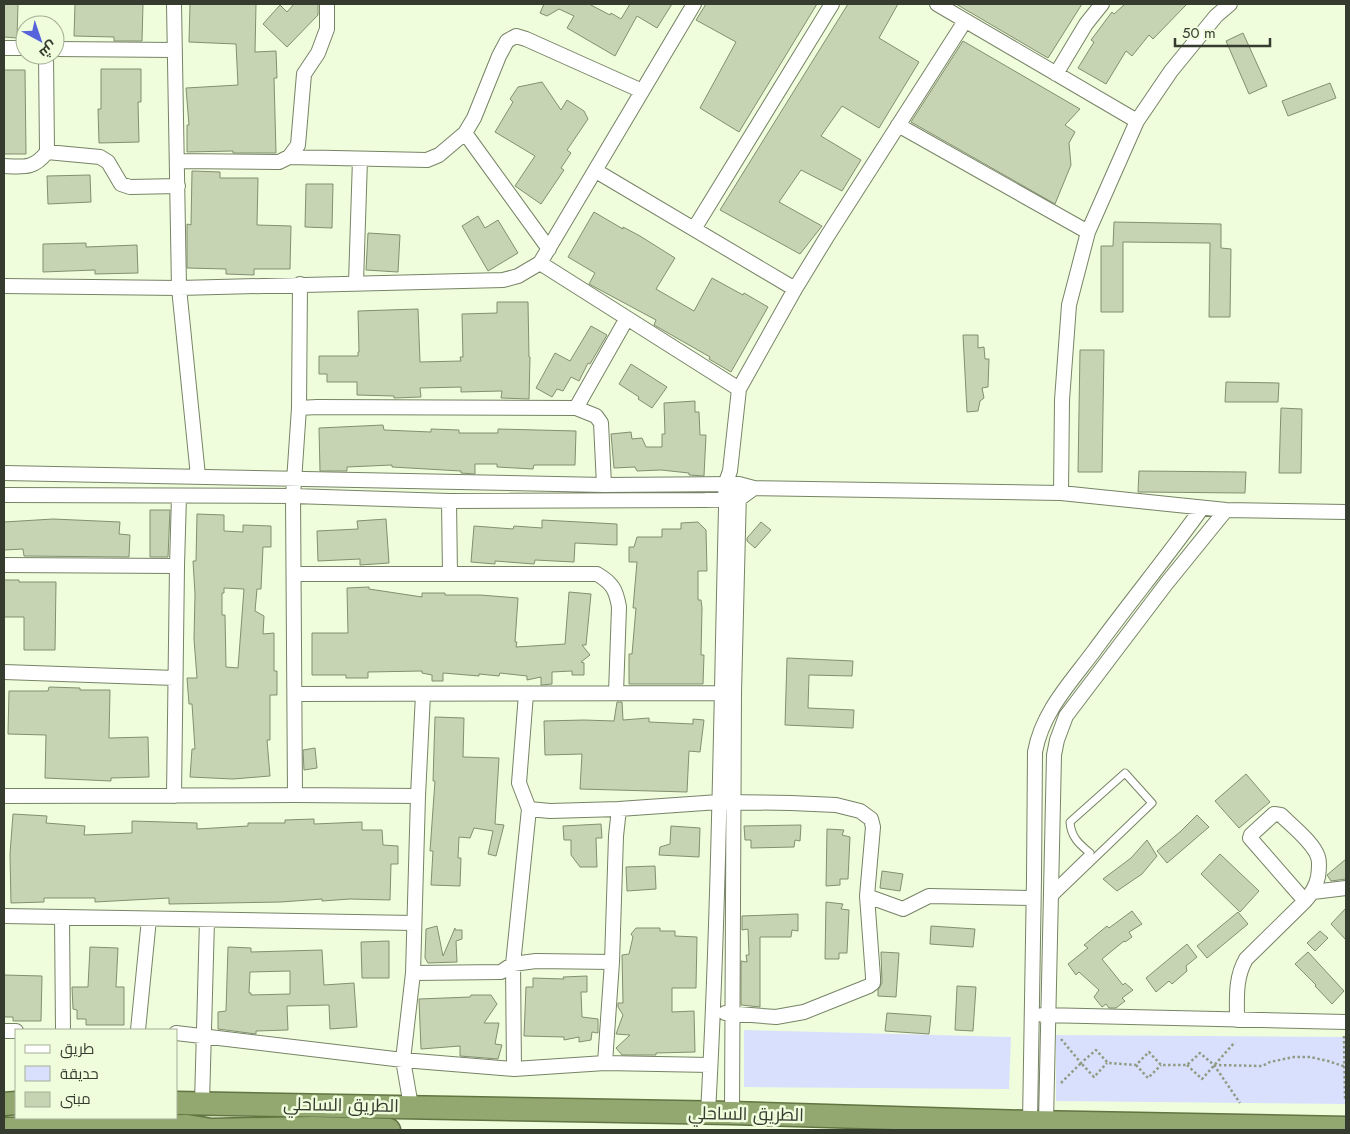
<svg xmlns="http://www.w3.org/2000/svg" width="1350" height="1134" viewBox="0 0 1350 1134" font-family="Jost,Cairo,sans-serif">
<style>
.green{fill:#d8e0fe}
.building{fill:#c6d4b3;stroke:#828f71;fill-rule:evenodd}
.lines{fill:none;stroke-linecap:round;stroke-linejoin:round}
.service-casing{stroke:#778366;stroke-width:9}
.minor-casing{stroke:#778366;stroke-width:16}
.trunk-casing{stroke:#617442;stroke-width:25}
.path{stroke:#919b84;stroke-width:2.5;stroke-dasharray:2.5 2.5;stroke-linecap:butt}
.service{stroke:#fff;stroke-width:7}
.minor{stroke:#fff;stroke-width:14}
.trunk{stroke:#93a870;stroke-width:22}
.labels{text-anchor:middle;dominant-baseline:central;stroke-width:5;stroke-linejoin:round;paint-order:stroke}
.street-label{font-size:18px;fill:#353b2e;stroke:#effddc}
</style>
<rect width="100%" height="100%" fill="#effddc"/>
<path class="green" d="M744,1030l267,7 -2,52 -265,-2z
M1056,1035l290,2v67l-290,-3z"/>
<path class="building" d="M4,4h14l-1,34 -13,-1z
M75,4h68l-1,37h-28v-4l-40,-1z
M190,4h66l-1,48 21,-1 1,27h-3l2,75h-43v-2l-46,1v-27h2l-3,-37 52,-3 -2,-41 -47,-2z
M294,4h24v11l-31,32 -24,-23 17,-19 7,7z
M544,4h45l21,11 1,-2 10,6 9,-15h42l-15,24 -20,-12 -22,40 -48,-28 7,-12 -15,-7 -12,7 -7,-3z
M706,4h111l-78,128 -39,-24 36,-66 -40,-22z
M848,4h50l-19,34 40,24 -40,66 -37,-22 -21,30 40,24 -19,31 -41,-21 -22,32 43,24 -22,28 -80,-44z
M956,4h126l-34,54z
M1125,4h62l-34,35 -4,-4 -17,21 -6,-5 -20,33 -28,-16 16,-26 -3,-2 21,-28 2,2z
M1243,33l24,53 -18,8 -23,-53z
M963,41l117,68 -15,16 10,7 -6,11 2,22 -16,39 -144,-82z
M101,69h40v33h-3l1,40 -40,1 -1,-34h3z
M4,70h21l1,84h-22z
M542,82l19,28 6,-10 17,11 4,8 -21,31 4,3 -10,15 3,2 -23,34 -26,-18 20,-30 -40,-24 18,-30 -3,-3 8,-12z
M1330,83l6,15 -48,18 -6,-15z
M192,171l28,1v6h38l-1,47 34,1 -1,43h-36v6l-28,-1v-5l-39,-1v-44l4,1z
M90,175l1,27 -43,2 -1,-28z
M306,184h27l-1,44 -27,-1z
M594,212l29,17v-2l17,9 35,22 -19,31 38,22 18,-33 31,17 1,-2 24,14 -37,65 -22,-13 1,-2 -56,-32 2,-5 -67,-36 6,-11 -27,-16z
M478,216l7,12 13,-8 20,33 -30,18 -26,-45z
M1114,222l107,2v24l10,1 -1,68h-21l1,-74 -87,-1v70h-22v-66h12z
M368,233l32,2 -2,37 -32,-2z
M86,243v4l51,-2 1,28 -43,1v-4l-52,2v-28z
M497,302h31l1,55h1l-1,42 -28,-1 1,-7 -41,1v-5l-41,1 1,9 -27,1v-2l-37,-1v-13h-30v-8h-8v-18h39v-4h1l-1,-41 60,-2 2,53 41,-1 -1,-4h3l-1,-43 35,-1z
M591,326l16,9 -17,29 -2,-1 -9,18 -8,-4 -8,14 -6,-2 -5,8 -16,-9 19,-35 15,8z
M963,335h15v13l6,-1 1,12h4l-1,28 -6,1 2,10 -4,3 -2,10 -11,1z
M1080,350h24l-2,122h-24z
M631,364l36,23 -15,21 -14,-9 1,-2 -20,-13z
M1226,382l53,1 -1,19h-53z
M695,401v11h4l1,23h6l-2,41 -15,-1v-2l-28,-3 -24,1 -2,-4 -21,1 -3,-34 20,-2 1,7 10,-1 4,9h16v-13h3l-1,-31z
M1281,408l21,1 -1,64h-22z
M383,425l1,5 47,2v-3l28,1v3h39v-4l78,2 -1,34h-41l-1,4 -36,-2v-3h-22v10l-14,-1v-2l-69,-4v-2l-45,2v4h-27l-1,-43z
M1139,471l107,1 -1,21 -107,-1z
M150,510h20l-2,47h-18z
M197,514l27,1v16l19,1v-7l28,1v21h-8l-2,42h-4l-2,22 9,5 -1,18 11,-1v38h3v24h-7v45h-3l3,36 -37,3 -43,-2 2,-28h3l-3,-45h-3l-2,-26h10l-3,-39 1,-45 -2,-33h3zM224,588l20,1 -6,79 -12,-1 -1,-52h-3v-22h2z
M53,519l67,3 -1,12 11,1 -1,22 -105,-1 -1,-7 -19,1v-28z
M386,519l3,44 -29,2v-6l-42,2 -1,-30 41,-2 -1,-8z
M542,520l75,4v21l-42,-2 -1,19 -39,-2 -1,4 -39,-3v3l-24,-2 3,-36 39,3 1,-3 28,2z
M698,522l8,8 1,41h-9v29h3l1,8 -1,47h3l-1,29h-74v-30h3l4,-46h-3l4,-46h-8v-15h5l3,-10h25v-8h19v-6z
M761,522l10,8 -16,18 -8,-7v-3z
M4,580h15v2h37l-1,68h-31v-33h-20z
M369,587v2l53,8v-4h23v2h35l38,3 -3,44h2l-1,5 49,-3 4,-52 22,2 -5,51h-4l8,10 -9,7 3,1v12h-12v-4l-20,1v12l-11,1v-8l-14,3v-4l-27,-3 -1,3 -20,-2v2l-36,-3v8h-11v-6l-10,-2v-2l-54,1v6h-22v-3h-34v-42h36l-1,-45z
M787,658l66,3 -1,15 -43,-1 -1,33 46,2 -1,18 -68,-3z
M49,687l31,1v2h30l-1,48 39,-1 1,40 -38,1v3l-66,-3 1,-43 -38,-1 1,-43h39z
M617,702h5l1,18 26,-2v4l44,2v-5l11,1 -4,32 -11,-1 -2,41 -107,-3 2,-35 -37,1 -1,-34 40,-1 30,1z
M435,717l29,1 -1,39 36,1 -4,66 9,1 -8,31 -8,-2 5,-23 -19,-3 -4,10 -11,-1 -1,21h3l-1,28 -29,-1 2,-34h-3l5,-70h-2z
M315,748l2,20 -13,2 -1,-20z
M1246,774l24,28 -31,26 -24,-27z
M13,814l34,2 -1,7 39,3 -1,9 48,-2v-12l65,2v6l51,-3v-3h37v-3l29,-1v5l48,-2v8h20l1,15 15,1v18h-7l-1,36 -40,-1 -28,2v-2l-41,3 -112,2v-6l-74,4v-4h-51v4l-33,1 -1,-49z
M1197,815l12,12 -42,36 -10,-12 23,-19z
M601,824l1,14h-6l1,29h-17l-9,-12v-15h-7l-1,-14z
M801,825l-1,16 -5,-1 -1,7 -43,1v-8h-6l-1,-14z
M671,826l29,2 -1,29 -40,-2 1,-8 10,-3z
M827,829l17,1 -2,5 8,2 -2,42h-8v6l-14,1z
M1147,840l10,16 -15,18 -25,17 -14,-12 28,-21z
M1220,854l39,37 -19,21 -39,-38z
M1346,859v20l-15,2 -4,-6z
M655,866l1,23 -29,2 -1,-24z
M882,871l21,3 -3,17 -20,-3z
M826,902l17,2 -2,5 8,1 -2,43h-8v6h-14z
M1346,908v32l-15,-16z
M1132,911l10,13 -13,8 3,5 -7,5 -1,-1 -22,18 21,26 2,-2 8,7 -11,8 3,3 -9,7h-7l-3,-4 -4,3 -8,-10 5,-7 -20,-18 -3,3 -8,-11 20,-16 -4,-3 23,-19 2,2z
M1238,912l10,12 -41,34 -10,-12z
M798,914v17l-6,-1 -1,7h-31v70l-19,-2v-44l6,1 -1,-7h3l-1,-26 -6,1v-14z
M437,926l6,30 12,-28v2h7v9l-6,2 1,21 -29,1 -3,-5 1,-29z
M931,926l44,3 -2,18 -43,-3z
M636,928h24v3h15v5l22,1 -1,51h-24v24l22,-1 1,41 -39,1v2h-34l-6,-7 14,-13 -14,-1 7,-19 -5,-8v-4h5l-1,-48 7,-1 4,-17 -2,-3z
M1320,931l8,7 -13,13 -8,-8z
M389,941v37h-27l-1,-36z
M1187,944l10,13 -11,9 1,5 -15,13 -3,-3 -13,11 -10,-14z
M90,947l28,1 -2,39h8v38h-38v-6h-9v-9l-4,-1 -1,-22h16z
M228,947l23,1v4l71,-2 2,35 30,-2 3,44 -27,2 -1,-24 -42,1 1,24 -32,1v3l-38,-5v-17l8,-1zM290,971v23l-39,1v-2h-2l1,-21z
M881,952l18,1 -3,44 -18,-1v-6l4,-7z
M1308,952l36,39 -12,13 -17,-18 1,-1 -21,-21z
M4,975l38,1 -1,45h-28v-4h-9z
M587,976v16h-6l1,25 16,2v14l-6,-1 -1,8 -12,2v-5l-15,3v-3l-40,-1 2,-49h7v-9l31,1 -1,-2z
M957,986l19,1 -3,44 -18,-1z
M471,995h20l6,9 -13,19h15l-4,21 7,1 -4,14 -38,-3v-10l-39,3 -2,-50 51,-2z
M887,1013l44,3 -2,18 -44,-3z"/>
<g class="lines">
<g class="service-casing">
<path id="service" d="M1052,899l100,-96 -27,-30 -55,49c1,15 9,22 20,31l-37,36"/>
</g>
<g class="minor-casing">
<path id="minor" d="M174,4l5,284 19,188
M937,4l200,117
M4,48h21
M55,49l120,1
M1056,74l30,-50 16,-20
M898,125l190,107
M465,133l84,116
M47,152l53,5 8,5 13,22 9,3 48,-1
M289,157l9,-12 6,-71 14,-21 9,-24v-25
M177,161l102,1 10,-5 138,3 12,-5 26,-22 9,-15 25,-62 8,-15 9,-5 10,3 116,52
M4,166c20,1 30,3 43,-14l-1,-97
M596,171l199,118
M694,229l138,-225
M540,263l199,126
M356,283l4,-124
M4,286l175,2 324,-8 15,-4 22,-13 154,-259
M299,408l18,-1 259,1 20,8 5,7 3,62
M576,408l51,-90
M4,473l600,12 135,-1 15,4 307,5 165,17 120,2
M1061,493l1,-93 7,-95 19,-73 49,-111 34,-50 45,-55 14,-12
M4,495l289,1 156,5 256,-1 34,-1 15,-11
M449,501l1,73
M4,565l173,1
M294,574h303c15,9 19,15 22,33l-3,86
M4,672l171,6
M295,694l434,-1
M295,795l-2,-299 6,-88 1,-124
M4,796l291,-1 123,1
M174,796l3,-230 2,-70
M529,809l21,2 69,-2
M1313,892l33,-4
M4,916l410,7
M62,917l1,113
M413,973l88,-1 12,-8 23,-3 76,1
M725,1013l51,4 28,-5 65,-26 4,-3v-6l-6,-81
M1042,1015l304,7
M1237,1020c0,-22 -2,-42 9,-61l59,-58c7,-8 11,-14 13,-24 1,-7 2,-14 0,-20 -4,-14 -27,-32 -37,-42l-7,-1 -23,21 -1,3 55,63
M138,1030l11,-111
M4,1031h12
M176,1033l227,27 111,9 91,-6 105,2
M605,1063l7,-101 4,-126 3,-27 100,-7 72,1 45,2 24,6 11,8 2,8 -6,69 36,13 26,-13 104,2
M514,1069l-1,-105 16,-155 -10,-26 7,-89
M202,1103l5,-183
M411,1106l-8,-46 10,-87 5,-177 5,-102
M708,1113c11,-202 13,-403 18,-605l-1,-23 5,-14 9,-82 56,-100 33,-54 137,-214
M732,1113l2,-420 5,-202
M1030,1122l4,-244 1,-126c7,-40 36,-70 59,-101 35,-48 73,-94 108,-143
M1046,1122l8,-367 3,-15 9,-24 100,-132 60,-74"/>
</g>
<g class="trunk-casing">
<path id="trunk" d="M176,1103l556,10 298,9 316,6
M4,1104l12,-1
M4,1129l183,-3 24,4 102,-2 76,2"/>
</g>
<path class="path" d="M1344,1036l1,64
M1061,1039l20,24 15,-13 12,13 28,2 13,-13 12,13h26l13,-12 14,12 48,1 8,-4 24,-5h16l18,4 18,6
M1136,1065l12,13 13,-13
M1187,1065l15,14 33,-37
M1214,1065l26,38
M1061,1083l20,-20 13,14 13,-14"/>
<use href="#service" class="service"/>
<use href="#minor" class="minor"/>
<use href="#trunk" class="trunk"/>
</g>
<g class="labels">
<g class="street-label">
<text transform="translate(341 1105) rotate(1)">الطريق الساحلي</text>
<text transform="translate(746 1114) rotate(1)">الطريق الساحلي</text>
</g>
</g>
<rect width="1350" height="1134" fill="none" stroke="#353b2e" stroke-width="10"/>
<rect x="15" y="1029" width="162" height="90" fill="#effddc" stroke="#a5af96"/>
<rect x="25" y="1045" width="25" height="8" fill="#ffffff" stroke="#a5af96"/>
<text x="60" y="1054" font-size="15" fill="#353b2e">طريق</text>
<rect x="25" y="1066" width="25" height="15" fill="#d8e0fe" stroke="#a5af96"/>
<text x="60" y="1079" font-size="15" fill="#353b2e">حديقة</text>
<rect x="25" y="1092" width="25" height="15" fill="#c6d4b3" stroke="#a5af96"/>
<text x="60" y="1104" font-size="15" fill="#353b2e">مبنى</text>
<g transform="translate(40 40) rotate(140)"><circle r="24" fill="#effddc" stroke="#a5af96"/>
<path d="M0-4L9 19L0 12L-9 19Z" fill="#5663da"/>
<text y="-8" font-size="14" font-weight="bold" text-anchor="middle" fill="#353b2e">ش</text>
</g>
<path d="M1175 38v8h95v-8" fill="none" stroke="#353b2e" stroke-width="2.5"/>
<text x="1182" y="38" font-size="15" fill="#353b2e" stroke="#effddc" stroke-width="4" paint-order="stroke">50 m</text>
</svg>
